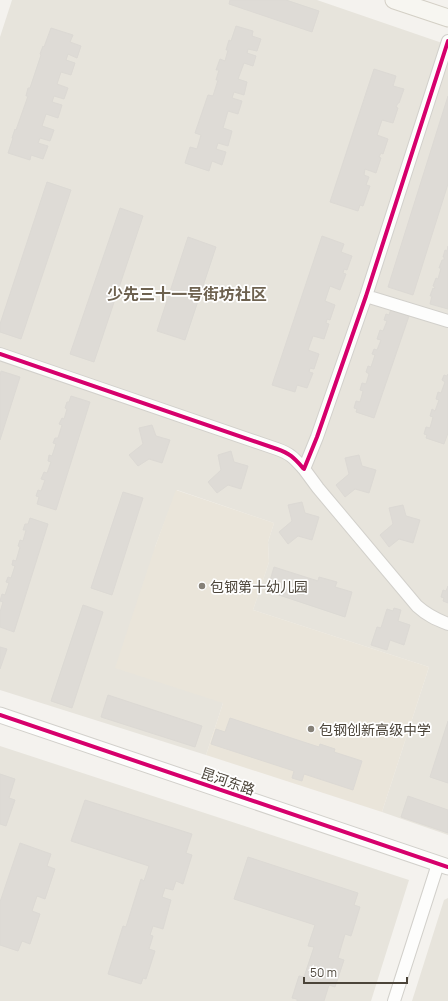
<svg xmlns="http://www.w3.org/2000/svg" width="448" height="1001" viewBox="0 0 448 1001" font-family="Manrope,'Noto Sans SC',sans-serif">
<style>
.residential{fill:#e7e4dc}
.education{fill:#eae5da}
.building{fill:#dedbd6;stroke:#dcd9d4}
.lines{fill:none;stroke-linecap:round;stroke-linejoin:round}
.minor-casing{stroke:#d2d0cb;stroke-width:14}
.tertiary-casing{stroke:#d2d0cb;stroke-width:17}
.secondary-casing{stroke:#d3cfc5;stroke-width:19}
.minor{stroke:#fdfdfc;stroke-width:12}
.tertiary{stroke:#fdfdfc;stroke-width:15}
.secondary{stroke:#f7f6f1;stroke-width:17}
.cycleway-casing{stroke:#fff;stroke-width:6}
.cycleway{stroke:#d6006c;stroke-width:4}
.poi-dot{fill:#868178;stroke:#fff;stroke-width:1.5}
.labels{text-anchor:middle;dominant-baseline:central;stroke-width:3.5;stroke-linejoin:round;paint-order:stroke}
.poi-label{font-size:14px;fill:#4b4439;stroke:#fff;text-anchor:start}
.street-label{font-size:14px;fill:#4b4439;stroke:#fff}
.quarter-label{font-size:16px;font-weight:bold;fill:#6e6250;stroke:#fff}
</style>
<rect width="100%" height="100%" fill="#f4f2ee"/>
<path class="residential" d="M12,0h305l131,45v790l-66,-23 47,-145 -176,-57 16,-48 -1,-20 6,-19 -97,-33 -22,57 68,156 -17,52 -206,-65v-653z
M0,746l409,134 -38,121h-371z
M448,898v103h-36l32,-101z"/>
<path class="education" d="M176,490l98,33 -6,19 1,20 -16,48 176,57 -47,145 -176,-57 17,-52 -108,-35 40,-121z"/>
<path class="building" d="M230,0h56l33,11 -7,21 -83,-28z
M236,26l17,5 -1,5 9,3 -4,12 -9,-2 -1,4 9,3 -3,10 -9,-3 -6,16 9,3 -3,13 -10,-3 -2,6 10,3 -4,13 -10,-3 -5,17 9,3 -4,15 -10,-3 -2,6 10,3 -4,13 -10,-4 -3,10 -24,-8 5,-16 7,2 4,-14 -6,-2 13,-38 5,1 5,-16h-2l3,-10h-3l4,-11 5,2 3,-11h-2l3,-10 2,1z
M51,28l22,7 -3,7 11,4 -4,12 -9,-4 -2,6 9,3 -4,12 -10,-3 -4,12 11,4 -4,11 -10,-3 -2,6 10,3 -4,13 -12,-4 -4,12 12,4 -4,11 -10,-3 -2,5 10,3 -5,13 -12,-4 -1,5 -22,-7 5,-15h-1l3,-9 1,1 12,-34h-2l2,-8h2l11,-33 -1,-1 3,-8 1,1z
M374,69l22,7 -3,10 11,3 -5,14h-1l-2,4 2,1 -5,15 -11,-3 -5,15 11,4 -5,15 -2,-1 -2,4 2,1 -5,15 -11,-4 -1,6 5,2 -3,8 4,1 -7,20 -3,-1 -2,6 -28,-9z
M448,96v88l-35,111 -25,-8z
M47,182l24,8 -50,149 -21,-7v-8z
M120,208l23,8 -49,146 -24,-8z
M322,236l22,8 -3,8 11,4 -5,14 -3,-1 -1,4 3,1 -6,16 -10,-4 -5,15 10,4 -5,15 -3,-1 -1,4 3,1 -5,15 -11,-3 -5,14 11,4 -5,15 -4,-1 -1,4 4,1 -6,15 -10,-3 -2,7 -23,-7z
M188,237l28,10 -31,93 -28,-9z
M448,246v63l-18,-5 2,-8h-2l3,-8 1,1 1,-2 -2,-1 3,-8 2,1 3,-11h-2l3,-8h2v-3h-1l2,-7 2,1z
M391,309l18,7 -35,102 -18,-6 1,-3 -3,-1 2,-7 4,1 3,-11 -3,-1 2,-7 4,1 3,-10 -3,-2 2,-6 3,1 4,-12 -3,-1 2,-5 3,1 4,-10 -4,-1 3,-9 3,1 4,-10 -3,-1 2,-6 3,1z
M1,371l19,6 -20,63v-64z
M448,374v59l-4,11 -18,-6 1,-3 -3,-1 2,-7 4,1 3,-11 -3,-1 2,-7 3,2 4,-11 -3,-1 2,-7 3,1 4,-11 -3,-2 2,-5 3,1z
M71,396l19,6 -34,108 -19,-6 2,-7 -3,-1 2,-6 3,1 4,-11 -4,-1 3,-7 3,1 4,-11 -3,-1 1,-6 3,1 4,-12 -3,-1 2,-5h3l4,-13 -3,-1 3,-6 2,1 3,-10 -2,-1 2,-6h2z
M152,425l4,11 14,4 -8,23 -13,-4 -11,7 -9,-11 14,-11 -4,-16z
M231,451l3,11 14,4 -7,23 -13,-4 -11,8 -9,-11 13,-12 -3,-15z
M359,455l3,11 14,4 -7,23 -14,-4 -10,8 -9,-12 13,-11 -4,-16z
M123,492l20,6 -31,97 -21,-7z
M302,502l3,11 14,4 -7,23 -14,-4 -10,8 -9,-12 13,-11 -4,-16z
M403,505l3,11 14,4 -7,23 -14,-4 -10,8 -9,-12 13,-11 -4,-16z
M30,518l18,6 -34,108 -14,-5v-15l3,-10 -3,-1 2,-7 3,1 4,-12 -3,-1 2,-5 3,1 4,-12 -3,-1 1,-5 3,1 4,-14 -2,-1 2,-6 3,1 3,-11h-3l2,-6h3z
M274,567l44,14 1,-4 18,5 -2,5 17,5 -7,25 -78,-26z
M448,586v17l-5,-2 1,-3 -3,-1 2,-7 3,1z
M83,605l20,7 -31,96 -21,-7z
M394,608l7,2 -3,11 12,4 -6,20 -14,-5 -3,10 -16,-5 6,-18 4,1 6,-19 6,2z
M0,647l7,2 -7,20z
M108,695l94,31 -7,21 -94,-30z
M230,718l89,29 1,-3 15,5 -1,3 28,9 -9,29 -49,-16 -2,7 -10,-3 2,-7 -83,-27 5,-15 9,3z
M448,721v62l-18,-6z
M0,774l15,5 -6,19 6,2 -9,26 -6,-2z
M408,796l40,14v23l-47,-16z
M85,800l107,34 -6,19 6,2 -9,29 -7,-3 -3,9 -8,-2 -3,9 9,3 -8,29 -10,-3 -3,9 3,1 -4,13 6,2 -9,28 -3,-1 -2,6 -33,-10 15,-48 3,1 15,-48 3,2 5,-15 -78,-25z
M20,843l31,11 -4,12 8,3 -10,30 -8,-3 -5,15 8,3 -10,30 -8,-3 -4,10 -18,-6v-43z
M248,857l110,36 -4,12 6,2 -9,29 -6,-2 -7,24 6,2 -9,27 -6,-2 -5,16h-27v-2l-5,-1 7,-22 5,1 10,-30 -6,-1 7,-21 -81,-26z"/>
<g class="lines">
<g class="minor-casing">
<path id="minor" d="M366,296l82,25
M0,354l277,95c14,5 17,9 27,20l13,-32 49,-141 82,-255
M304,469l14,19 99,118c10,9 18,13 31,18
M394,1001l44,-137"/>
</g>
<g class="tertiary-casing">
<path id="tertiary" d="M0,715l448,152"/>
</g>
<g class="secondary-casing">
<path id="secondary" d="M394,0l54,18"/>
</g>
<use href="#minor" class="minor"/>
<use href="#tertiary" class="tertiary"/>
<use href="#secondary" class="secondary"/>
<g class="cycleway-casing">
<path id="cycleway" d="M0,354l277,95c14,5 17,9 27,20l13,-32 49,-141 82,-255
M0,715l448,152"/>
</g>
<use href="#cycleway" class="cycleway"/>
</g>
<g class="poi-dot">
<circle cx="202" cy="586" r="4"/>
<circle cx="311" cy="729" r="4"/>
</g>
<g class="labels">
<g class="poi-label">
<text x="210" y="586">包钢第十幼儿园</text>
<text x="319" y="729">包钢创新高级中学</text>
</g>
<g class="street-label">
<text transform="translate(228 781) rotate(19)">昆河东路</text>
</g>
<g class="quarter-label">
<text x="187" y="294">少先三十一号街坊社区</text>
</g>
</g>
<path d="M304 977v6h103v-6" fill="none" stroke="#4b4439" stroke-width="2"/>
<text x="310" y="977" font-size="12" fill="#4b4439" stroke="#ffffff" stroke-width="3" paint-order="stroke">50 m</text>
</svg>
